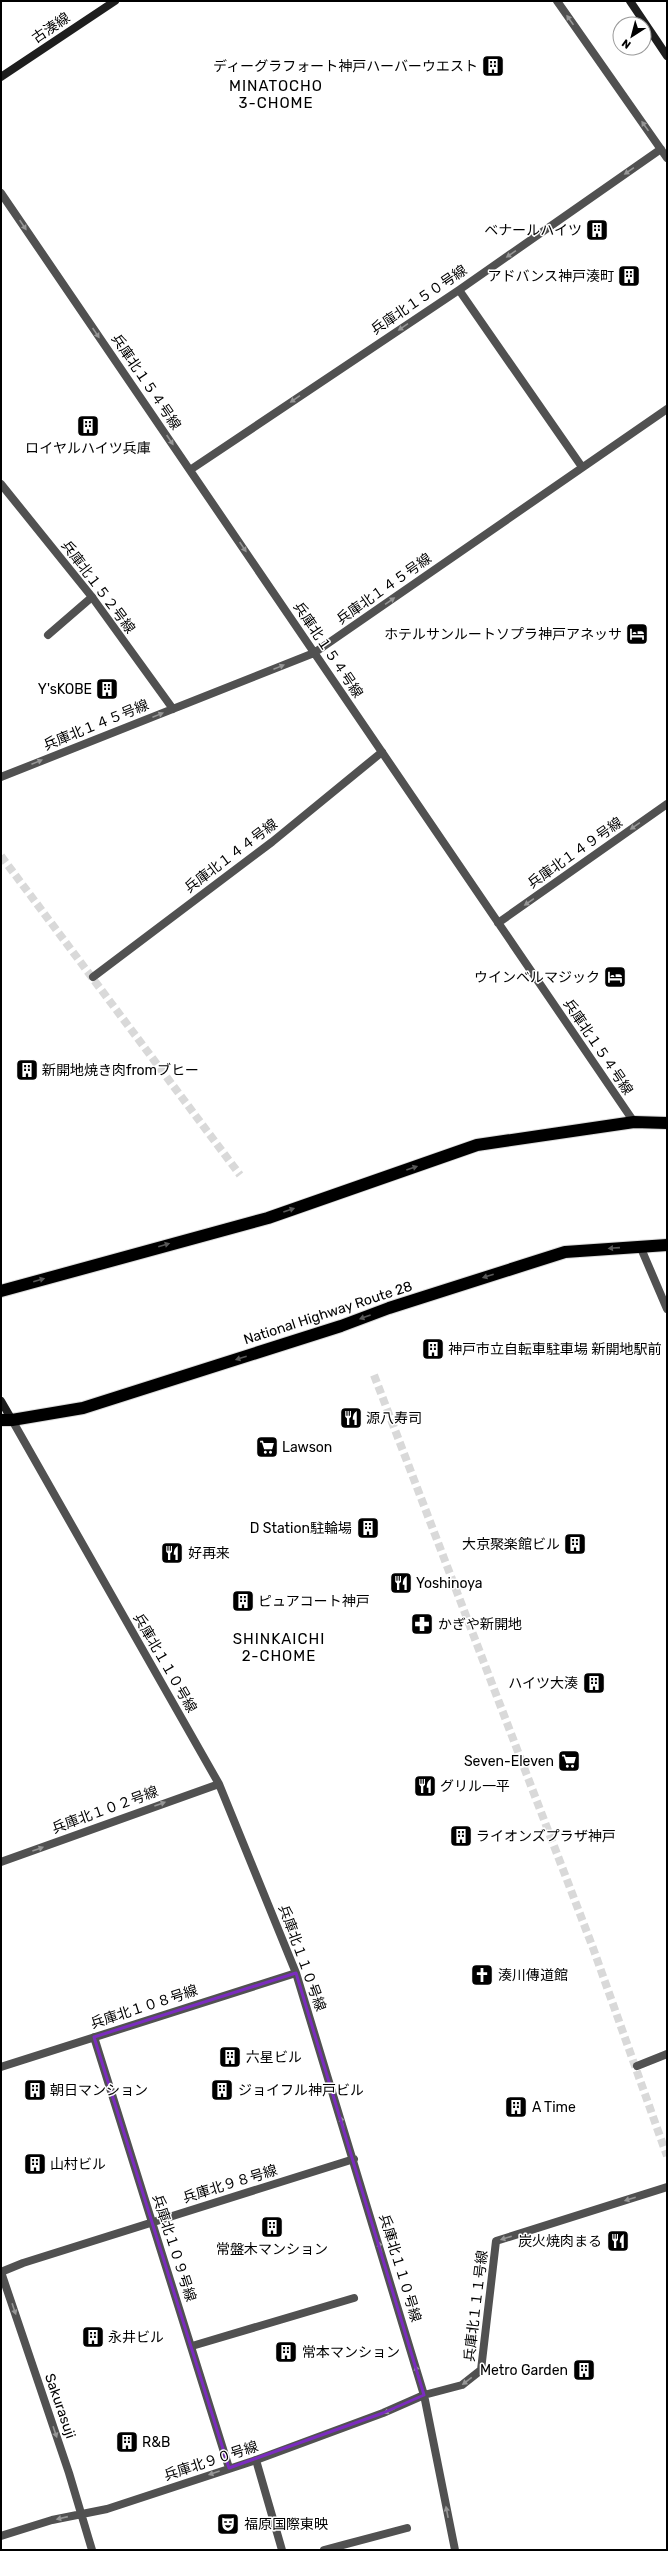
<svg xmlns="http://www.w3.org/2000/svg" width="668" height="2551" viewBox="0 0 668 2551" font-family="Rubik,'Noto Sans JP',sans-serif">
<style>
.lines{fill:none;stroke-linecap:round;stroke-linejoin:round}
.street-tunnel{stroke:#d9d9d9;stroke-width:8;stroke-dasharray:8 4;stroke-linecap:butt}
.highway-casing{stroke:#dbdbdb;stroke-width:14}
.lane{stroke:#515151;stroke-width:8}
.street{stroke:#515151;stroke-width:8}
.secondary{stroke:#1e1e1e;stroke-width:8}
.highway{stroke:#000;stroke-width:12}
.oneway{fill:#979797}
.oneway2{fill:#595959}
.marked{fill:none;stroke:#7b2cbf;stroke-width:3;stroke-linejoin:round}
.labels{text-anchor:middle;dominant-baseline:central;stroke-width:3;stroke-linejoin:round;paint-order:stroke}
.street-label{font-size:14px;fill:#000;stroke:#fff}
.poi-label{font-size:14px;fill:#000;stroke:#fff;text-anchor:start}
.neighbourhood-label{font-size:15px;letter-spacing:1px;fill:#000;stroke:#fff}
</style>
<rect width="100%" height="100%" fill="#fff"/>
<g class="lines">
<path class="street-tunnel" d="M1,856l239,319
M374,1375l219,573 74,208"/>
<g class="highway-casing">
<path id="highway" d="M1,1291l267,-73 209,-73 157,-23 33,1
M1,1420h11l71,-12 258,-82 48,-18 176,-56 102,-7"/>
</g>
<path class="lane" d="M48,635l44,-38
M93,977l179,-135 110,-90
M640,1246l27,63
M637,2066l30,-12
M192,2346l162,-48
M256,2460l26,90
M324,2550l83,-22"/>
<path class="street" d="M557,1l110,157
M1,193l633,929
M459,290l123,177
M190,470l269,-180 202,-141
M1,484l91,113 81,112
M1,777l313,-124 353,-244
M498,923l169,-119
M12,1420l207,364 77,189 128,422 31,155
M1,1862l218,-78
M94,2037l135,431
M1,2067l295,-94
M1,2272l22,-9 331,-104
M1,2272l68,201 23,77
M1,2536l51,-16 55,-11 149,-49 127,-47 41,-18 38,-10 19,-15 15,-129 171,-54"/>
<path class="secondary" d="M630,1l37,55
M1,77l114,-76
M1,1401l11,19"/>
<use href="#highway" class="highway"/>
</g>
<defs><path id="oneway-solid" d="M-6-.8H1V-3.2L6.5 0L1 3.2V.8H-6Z"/></defs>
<g class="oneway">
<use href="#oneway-solid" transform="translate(570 20) rotate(-125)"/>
<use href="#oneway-solid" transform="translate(645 126) rotate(-125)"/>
<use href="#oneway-solid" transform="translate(629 171) rotate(145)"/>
<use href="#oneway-solid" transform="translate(23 225) rotate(56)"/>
<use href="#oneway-solid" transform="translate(511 254) rotate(145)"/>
<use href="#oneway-solid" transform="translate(403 327) rotate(146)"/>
<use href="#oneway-solid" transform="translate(96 333) rotate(56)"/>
<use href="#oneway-solid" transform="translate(295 399) rotate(146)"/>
<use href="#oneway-solid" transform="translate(170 440) rotate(56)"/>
<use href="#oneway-solid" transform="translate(243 547) rotate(56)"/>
<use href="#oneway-solid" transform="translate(390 601) rotate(-35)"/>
<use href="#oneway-solid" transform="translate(279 667) rotate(-22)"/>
<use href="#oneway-solid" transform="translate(158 715) rotate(-22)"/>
<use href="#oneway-solid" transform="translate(37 762) rotate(-22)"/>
<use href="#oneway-solid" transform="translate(635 826) rotate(145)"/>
<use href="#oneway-solid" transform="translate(529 902) rotate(145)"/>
<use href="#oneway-solid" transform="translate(160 1804) rotate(-20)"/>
<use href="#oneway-solid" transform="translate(38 1849) rotate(-20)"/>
<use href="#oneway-solid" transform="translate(342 2122) rotate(-107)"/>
<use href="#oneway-solid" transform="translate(630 2199) rotate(163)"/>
<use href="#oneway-solid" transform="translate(506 2238) rotate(163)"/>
<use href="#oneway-solid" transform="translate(380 2247) rotate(-107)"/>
<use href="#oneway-solid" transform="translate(14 2309) rotate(71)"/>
<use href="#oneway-solid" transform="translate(417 2371) rotate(-107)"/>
<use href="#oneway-solid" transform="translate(467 2381) rotate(143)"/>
<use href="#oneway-solid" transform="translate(389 2411) rotate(156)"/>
<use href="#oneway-solid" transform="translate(55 2432) rotate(71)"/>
<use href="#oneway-solid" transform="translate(214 2473) rotate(161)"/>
<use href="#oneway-solid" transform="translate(447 2512) rotate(-101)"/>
<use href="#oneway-solid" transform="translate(62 2518) rotate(167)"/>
</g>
<g class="oneway2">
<use href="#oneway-solid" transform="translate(412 1168) rotate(-19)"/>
<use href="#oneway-solid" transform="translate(289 1210) rotate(-19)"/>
<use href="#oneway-solid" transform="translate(164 1245) rotate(-16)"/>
<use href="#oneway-solid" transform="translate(614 1248) rotate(176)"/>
<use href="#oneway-solid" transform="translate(488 1276) rotate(162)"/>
<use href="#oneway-solid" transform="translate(39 1280) rotate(-16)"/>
<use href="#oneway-solid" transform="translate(365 1317) rotate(160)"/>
<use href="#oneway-solid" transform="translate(241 1358) rotate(162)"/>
</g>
<path class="marked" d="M296,1973l128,422 -41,18 -154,55 -135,-431z"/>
<defs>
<g id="building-square" transform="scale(1.15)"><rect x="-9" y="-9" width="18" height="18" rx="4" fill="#000" stroke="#fff"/><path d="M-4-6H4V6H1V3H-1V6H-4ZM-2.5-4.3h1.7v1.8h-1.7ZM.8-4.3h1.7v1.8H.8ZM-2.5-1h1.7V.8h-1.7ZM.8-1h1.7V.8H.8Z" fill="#fff"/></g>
<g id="hotel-square" transform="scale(1.15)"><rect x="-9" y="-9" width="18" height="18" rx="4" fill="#000" stroke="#fff"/><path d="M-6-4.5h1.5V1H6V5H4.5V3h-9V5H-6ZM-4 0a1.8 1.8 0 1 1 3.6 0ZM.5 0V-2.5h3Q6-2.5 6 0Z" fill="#fff"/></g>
<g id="restaurant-square" transform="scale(1.15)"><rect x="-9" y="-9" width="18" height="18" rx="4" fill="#000" stroke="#fff"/><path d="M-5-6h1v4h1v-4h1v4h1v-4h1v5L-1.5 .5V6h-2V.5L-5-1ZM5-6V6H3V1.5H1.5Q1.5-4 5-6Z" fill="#fff"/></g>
<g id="supermarket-square" transform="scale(1.15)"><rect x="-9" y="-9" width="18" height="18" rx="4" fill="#000" stroke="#fff"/><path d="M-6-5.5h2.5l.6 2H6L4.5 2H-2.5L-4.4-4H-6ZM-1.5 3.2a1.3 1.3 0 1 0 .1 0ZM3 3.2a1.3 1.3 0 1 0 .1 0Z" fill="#fff"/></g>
<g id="pharmacy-square" transform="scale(1.15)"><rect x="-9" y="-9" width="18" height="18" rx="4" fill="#000" stroke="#fff"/><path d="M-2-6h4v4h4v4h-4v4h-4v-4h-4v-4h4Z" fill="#fff"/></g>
<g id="church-square" transform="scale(1.15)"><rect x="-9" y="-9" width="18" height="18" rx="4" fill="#000" stroke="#fff"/><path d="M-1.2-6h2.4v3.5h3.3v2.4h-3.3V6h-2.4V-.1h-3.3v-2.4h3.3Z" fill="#fff"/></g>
<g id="theatre-square" transform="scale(1.15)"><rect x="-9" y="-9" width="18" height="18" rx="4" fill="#000" stroke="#fff"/><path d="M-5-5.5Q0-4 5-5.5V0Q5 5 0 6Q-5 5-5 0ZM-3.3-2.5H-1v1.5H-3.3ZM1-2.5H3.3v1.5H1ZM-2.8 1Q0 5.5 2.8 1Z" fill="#fff"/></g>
</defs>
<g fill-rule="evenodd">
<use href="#building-square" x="493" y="66"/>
<use href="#building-square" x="597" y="230"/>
<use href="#building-square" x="629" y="276"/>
<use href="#building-square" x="88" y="426"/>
<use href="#hotel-square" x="637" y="634"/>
<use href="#building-square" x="107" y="689"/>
<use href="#hotel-square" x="615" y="977"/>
<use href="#building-square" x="27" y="1070"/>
<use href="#building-square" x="433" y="1349"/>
<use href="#restaurant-square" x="351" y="1418"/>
<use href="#supermarket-square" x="267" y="1447"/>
<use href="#building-square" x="368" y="1528"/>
<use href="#building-square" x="575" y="1544"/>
<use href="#restaurant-square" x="172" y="1553"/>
<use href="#restaurant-square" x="401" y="1583"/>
<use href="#building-square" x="243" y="1601"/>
<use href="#pharmacy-square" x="422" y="1624"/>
<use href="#building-square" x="594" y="1683"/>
<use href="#supermarket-square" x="569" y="1761"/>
<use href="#restaurant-square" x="425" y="1786"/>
<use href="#building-square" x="461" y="1836"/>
<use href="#church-square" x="482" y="1975"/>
<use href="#building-square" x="230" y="2057"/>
<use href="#building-square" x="35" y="2090"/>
<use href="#building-square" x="222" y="2090"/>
<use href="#building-square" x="516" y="2107"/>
<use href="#building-square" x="35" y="2164"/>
<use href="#building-square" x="272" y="2227"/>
<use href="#restaurant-square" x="618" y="2241"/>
<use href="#building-square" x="93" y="2337"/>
<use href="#building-square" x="286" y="2352"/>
<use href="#building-square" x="584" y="2370"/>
<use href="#building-square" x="127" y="2442"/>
<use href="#theatre-square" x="228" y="2524"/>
</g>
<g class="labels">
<g class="street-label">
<text transform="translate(51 28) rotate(-34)">古湊線</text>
<text transform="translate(419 300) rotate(-34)">兵庫北１５０号線</text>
<text transform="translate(146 382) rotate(56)">兵庫北１５４号線</text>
<text transform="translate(98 587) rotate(53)">兵庫北１５２号線</text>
<text transform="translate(384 589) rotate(-35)">兵庫北１４５号線</text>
<text transform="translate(328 650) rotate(56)">兵庫北１５４号線</text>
<text transform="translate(96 725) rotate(-22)">兵庫北１４５号線</text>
<text transform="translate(575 853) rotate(-35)">兵庫北１４９号線</text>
<text transform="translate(231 856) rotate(-37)">兵庫北１４４号線</text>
<text transform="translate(598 1047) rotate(56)">兵庫北１５４号線</text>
<text transform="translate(328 1313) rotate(-18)">National Highway Route 28</text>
<text transform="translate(165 1663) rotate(60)">兵庫北１１０号線</text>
<text transform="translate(105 1810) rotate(-20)">兵庫北１０２号線</text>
<text transform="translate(302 1958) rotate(70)">兵庫北１１０号線</text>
<text transform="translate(144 2007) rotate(-18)">兵庫北１０８号線</text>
<text transform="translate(230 2184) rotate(-17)">兵庫北９８号線</text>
<text transform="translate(174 2248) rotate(72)">兵庫北１０９号線</text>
<text transform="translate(400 2268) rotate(73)">兵庫北１１０号線</text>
<text transform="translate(476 2306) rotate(-83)">兵庫北１１１号線</text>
<text transform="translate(60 2406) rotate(71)">Sakurasuji</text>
<text transform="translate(211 2461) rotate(-18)">兵庫北９０号線</text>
</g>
<g class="poi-label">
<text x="478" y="66" text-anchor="end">ディーグラフォート神戸ハーバーウエスト</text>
<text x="582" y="230" text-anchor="end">ベナールハイツ</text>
<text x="614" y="276" text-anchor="end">アドバンス神戸湊町</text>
<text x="88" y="448" text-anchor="middle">ロイヤルハイツ兵庫</text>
<text x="622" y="634" text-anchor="end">ホテルサンルートソプラ神戸アネッサ</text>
<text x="92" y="689" text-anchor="end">Y'sKOBE</text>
<text x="600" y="977" text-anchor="end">ウインベルマジック</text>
<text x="42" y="1070">新開地焼き肉fromブヒー</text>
<text x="448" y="1349">神戸市立自転車駐車場 新開地駅前</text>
<text x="366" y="1418">源八寿司</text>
<text x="282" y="1447">Lawson</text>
<text x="352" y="1528" text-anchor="end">D Station駐輪場</text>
<text x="560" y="1544" text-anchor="end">大京聚楽館ビル</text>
<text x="188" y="1553">好再来</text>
<text x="416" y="1583">Yoshinoya</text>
<text x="258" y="1601">ピュアコート神戸</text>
<text x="438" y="1624">かぎや新開地</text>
<text x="578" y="1683" text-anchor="end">ハイツ大湊</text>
<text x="554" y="1761" text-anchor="end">Seven-Eleven</text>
<text x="440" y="1786">グリル一平</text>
<text x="476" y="1836">ライオンズプラザ神戸</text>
<text x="498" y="1975">湊川傳道館</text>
<text x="246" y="2057">六星ビル</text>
<text x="50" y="2090">朝日マンション</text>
<text x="238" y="2090">ジョイフル神戸ビル</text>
<text x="532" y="2107">A Time</text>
<text x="50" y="2164">山村ビル</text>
<text x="602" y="2241" text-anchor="end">炭火焼肉まる</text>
<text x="272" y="2249" text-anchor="middle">常盤木マンション</text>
<text x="108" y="2337">永井ビル</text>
<text x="302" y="2352">常本マンション</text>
<text x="568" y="2370" text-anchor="end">Metro Garden</text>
<text x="142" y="2442">R&amp;B</text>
<text x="244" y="2524">福原国際東映</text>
</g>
<g class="neighbourhood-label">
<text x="276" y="86">MINATOCHO<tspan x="276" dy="17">3-CHOME</tspan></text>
<text x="279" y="1639">SHINKAICHI<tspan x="279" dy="17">2-CHOME</tspan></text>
</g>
</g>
<rect width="668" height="2551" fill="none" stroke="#000000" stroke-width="4"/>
<g transform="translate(632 36) rotate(216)"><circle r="19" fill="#ffffff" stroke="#999999"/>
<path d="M0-3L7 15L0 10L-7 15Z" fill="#000000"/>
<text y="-6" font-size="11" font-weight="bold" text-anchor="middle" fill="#000000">N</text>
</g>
</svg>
